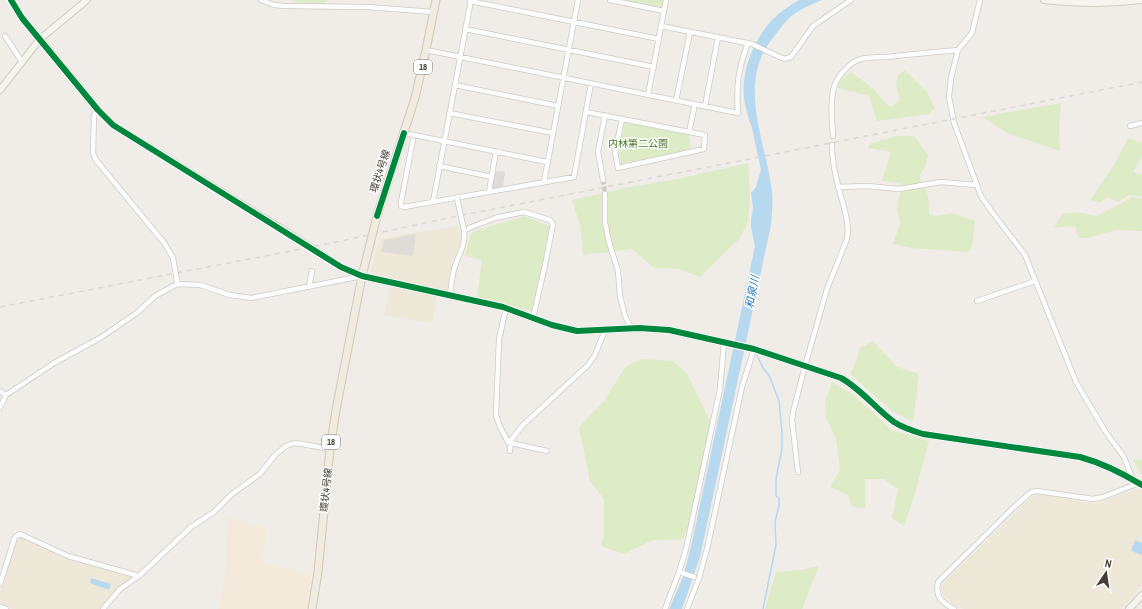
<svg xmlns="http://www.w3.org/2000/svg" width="1142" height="609" viewBox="0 0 1142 609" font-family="'Archivo Narrow','Noto Sans JP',sans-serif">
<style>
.commercial{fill:#f3e9da}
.education{fill:#eee8d9}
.green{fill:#ddebc6}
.parking{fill:#dfdcd8}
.water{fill:#b7d9ef}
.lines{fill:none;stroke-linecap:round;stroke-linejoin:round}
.stream{stroke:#b7d9ef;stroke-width:1.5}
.street-tunnel{stroke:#cecac4;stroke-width:4.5;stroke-dasharray:4.5 2;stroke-linecap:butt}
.street-casing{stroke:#cecbc5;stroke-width:6}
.secondary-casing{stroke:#d0ccc0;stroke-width:8}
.primary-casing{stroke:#d2c9b5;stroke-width:9}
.street{stroke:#fdfcfc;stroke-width:4.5}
.secondary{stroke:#f6f4ee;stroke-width:6}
.primary{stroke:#f1ece2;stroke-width:7}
.rail{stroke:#d8d8d7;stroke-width:1.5;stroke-dasharray:5 5;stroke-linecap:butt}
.street-bridge-casing{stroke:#cecbc5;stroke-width:6;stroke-linecap:butt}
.secondary-bridge-casing{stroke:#d0ccc0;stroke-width:8;stroke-linecap:butt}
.primary-bridge-casing{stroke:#d2c9b5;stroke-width:9;stroke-linecap:butt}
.street-bridge{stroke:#fdfcfc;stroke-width:4.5}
.secondary-bridge{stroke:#f6f4ee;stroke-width:6}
.primary-bridge{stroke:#f1ece2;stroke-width:7}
.cycleway-casing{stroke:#fff;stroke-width:8}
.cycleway{stroke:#00873e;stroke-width:6}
.labels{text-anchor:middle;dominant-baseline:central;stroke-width:3;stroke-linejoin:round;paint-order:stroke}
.shield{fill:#fff;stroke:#7d7871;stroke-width:1}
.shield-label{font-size:9px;font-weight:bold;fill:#453e34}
.park-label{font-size:10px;fill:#467826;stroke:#fff}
.street-label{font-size:10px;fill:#453e34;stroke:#fff}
.water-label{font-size:11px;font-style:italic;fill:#2b7bb3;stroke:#fff}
</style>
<rect width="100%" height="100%" fill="#f0ede8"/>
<path class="commercial" d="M228,518l38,10 -3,35 48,12v5l-6,29h-86l7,-38z"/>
<path class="education" d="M459,226l3,10 -5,16 -5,10 -5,29 -74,-16 -2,-5 6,-25 3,-1 1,-6z
M390,287l47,9 -5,27 -48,-8z
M1138,489l4,2v94l-21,24h-158l-10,-5 -9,-7 -3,-8 2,-6 90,-88 5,-1 51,9h7z
M19,536l56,25 55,14 2,2 -16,15 -16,17h-87l-13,-6v-9l17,-56z"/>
<path class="green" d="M292,0h35l-2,4 -33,-2z
M621,0h43l-1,8z
M905,70l22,22 8,16 -6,6 -52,7 -8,-25 -31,-8 2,-7 11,-9 19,14 20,21 9,-6v-5l-3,-11 2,-10z
M1061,103l-2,24 1,24 -51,-17 -27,-17z
M625,122l65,13v14l-69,15 -2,-11z
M896,136h18l14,19 -2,10 -7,11 9,19 1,20 7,1 16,-3 23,8 -3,27 -4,4 -57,-4 -18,-4 7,-20 -3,-20 3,-10 -1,-11 -17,-2 9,-29 -23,-4 1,-4z
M1128,138l14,5v14l-9,15 9,3v22l-13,-2 -11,7 -11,-5 -6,5 -11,-2 25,-37z
M748,163l2,34 -2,25 -9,17 -39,38 -22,-8 -24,-1 -22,-19 -49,6 -3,-30 -8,-25 58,-13 48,-8z
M1133,197l9,2v32l-26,-1 -29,8h-9l-3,-12 -21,2 8,-14 16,-2 18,4z
M525,216l25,10 -18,85 -55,-14 5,-36 -17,-6 6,-21 4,-3z
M873,341l24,26 22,7 -6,48 -21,-11 -42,-37 6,-13 4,-13z
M642,359l31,2 14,13 24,49 -15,85 -13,31 -30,1 -29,14 -23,-8 3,-11v-36l-14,-18 -11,-54 25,-26 22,-35z
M832,382l20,12 40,36 37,11 -15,56 -10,29 -12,-8 6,-29 -14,-10h-19v29l-13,-1 -4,-12 -18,-8 10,-17 -4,-31 -10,-22 -1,-15z
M1142,459v16l-9,-15z
M819,566l-17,43h-37l11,-37 25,-2z"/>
<path class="parking" d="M496,171l9,1 -2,15 -9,2 -2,-2z
M416,234l-3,22 -32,-4 3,-12z"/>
<path class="water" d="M799,0h23c-7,3 -15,6 -22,10 -14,8 -24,24 -33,36 -28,45 0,99 5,146 1,11 0,22 -1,33l-71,332 -18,52h-13l14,-32 8,-30 64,-301 -4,-19v-8l2,-11 -2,-15 5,-6 5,-17 -10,-46 -1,-1c-2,-8 -5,-16 -6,-24 -3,-28 9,-58 28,-79 8,-8 17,-14 27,-20z
M1135,540l7,3v12l-11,-4z
M91,578l20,6 -2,6 -19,-7z"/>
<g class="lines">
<path class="stream" d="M757,355l6,13 6,7 10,26 3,31v16l-6,31v17l3,2v8l-4,16 1,23 -13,64"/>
<path class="street-tunnel" d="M603,180l2,14"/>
<g class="street-casing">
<path id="street" d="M11,0l11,18 18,21
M261,0l13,5 11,1 83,1 65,5
M610,0l54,11
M980,0l-8,33 -14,17 -7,28 -2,19 5,26 27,73 11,16 33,43 51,127 29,49 19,26 9,23
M470,1l189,38
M661,26l91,18 32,15 7,-2 22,-31 38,-26
M465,29l189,38
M5,36l17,26
M426,50l312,63c-2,-27 0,-44 10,-70
M455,85l103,21
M648,95l18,-95
M676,101l14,-69
M705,106l13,-69
M98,110l-4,5 -1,38 3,7 69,84 8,14
M586,112l103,20 6,-28
M449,113l104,20
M622,119l-7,33 3,16 86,-19 1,-14 -16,-3
M1130,126l12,-3
M404,133l143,29
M833,136c-1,-16 -3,-34 1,-49 3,-10 14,-23 24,-27 10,-4 20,-2 30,-3 23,-3 47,-5 70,-7
M413,140l-12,62v4l3,1 170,-30 17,-94
M439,166l53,11
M603,180l-5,-28 7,-37
M544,182l34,-182
M838,187l29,-1 32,3 42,-7 36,3
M489,192l7,-41
M605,194v28l4,20 9,29 2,25 5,20 6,12
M433,202l38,-202
M309,287l3,-16
M450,295c1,-9 2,-20 5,-29 4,-12 11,-22 9,-36l31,-12 29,-6 26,8 3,4 -8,41 -12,53
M977,301l58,-20
M506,308l-7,31 -3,76 4,12 8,15 3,-2 12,-15 65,-60 7,-10 10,-25
M0,391l6,4
M0,408l6,-13 48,-32 46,-25 38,-26 17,-16 22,-12 23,1 30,10 21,3 111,-22
M511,443l36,8
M510,451l1,-9
M798,472l-6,-52 1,-8 12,-46 22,-77 20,-50c3,-17 -4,-33 -8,-50 -4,-14 -7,-29 -7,-44
M679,572l15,5
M0,584l15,-47 5,-3 48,22 71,20
M0,607l6,2
M103,609l17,-20 19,-13 52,-49 23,-15 18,-18 28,-20 15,-19 11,-9 8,-3 8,1 28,5
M665,609l14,-37 7,-23 34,-160 4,-46
M687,609l12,-31 8,-29 35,-162 12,-38
M954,609c-13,-7 -19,-12 -16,-27l74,-73 19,-17 6,-1 56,8 10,-2 36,-14"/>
</g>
<g class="secondary-casing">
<path id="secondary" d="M1044,0c33,4 65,4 98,0
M40,39l58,71 15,15 174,107
M0,90l40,-51 47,-39
M324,256l17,11 21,9 141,31 49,18 25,6 62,-3 30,2 85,19 87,29c20,11 34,30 53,44 9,6 19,9 29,12l157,23c22,6 42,16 62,28
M1129,609l13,-14"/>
</g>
<g class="primary-casing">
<path id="primary" d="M377,216l38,-118 11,-48 10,-50
M312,609l6,-37 12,-123 6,-39 26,-134 8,-32"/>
</g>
<use href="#street" class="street"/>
<use href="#secondary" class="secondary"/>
<use href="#primary" class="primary"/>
<path class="rail" d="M0,307l327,-63 121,-26 694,-136"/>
<g class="street-bridge-casing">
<path id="street-bridge" d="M457,198l7,32
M173,258l4,23"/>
</g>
<g class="secondary-bridge-casing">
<path id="secondary-bridge" d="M287,232l37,24"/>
</g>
<g class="primary-bridge-casing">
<path id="primary-bridge" d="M370,244l7,-28"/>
</g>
<use href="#street-bridge" class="street-bridge"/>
<use href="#secondary-bridge" class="secondary-bridge"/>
<use href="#primary-bridge" class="primary-bridge"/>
<g class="cycleway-casing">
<path id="cycleway" d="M11,0l11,18 76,92 15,15 228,142 21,9 141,31 49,18 25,6 62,-3 30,2 85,19 87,29c20,11 34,30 53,44 9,6 19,9 29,12l157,23c22,6 42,16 62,28
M377,216l27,-83"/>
</g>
<use href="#cycleway" class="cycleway"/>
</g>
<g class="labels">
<g class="shield">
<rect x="414" y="60" width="18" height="14" rx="3"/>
<rect x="322" y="435" width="18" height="14" rx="3"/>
</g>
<g class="shield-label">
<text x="423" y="67">18</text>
<text x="331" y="442">18</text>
</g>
<g class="park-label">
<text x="638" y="143">内林第二公園</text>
</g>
<g class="street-label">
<text transform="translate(380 171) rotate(-72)">環状4号線</text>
<text transform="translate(326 490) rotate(-84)">環状4号線</text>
</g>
<g class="water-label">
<text transform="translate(752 292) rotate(-80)">和泉川</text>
</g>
</g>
<g transform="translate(1106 573) rotate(13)" stroke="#ffffff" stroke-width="3" paint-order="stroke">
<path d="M0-3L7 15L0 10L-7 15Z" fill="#453e34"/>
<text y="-6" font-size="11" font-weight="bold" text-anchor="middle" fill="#453e34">N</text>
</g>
</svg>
